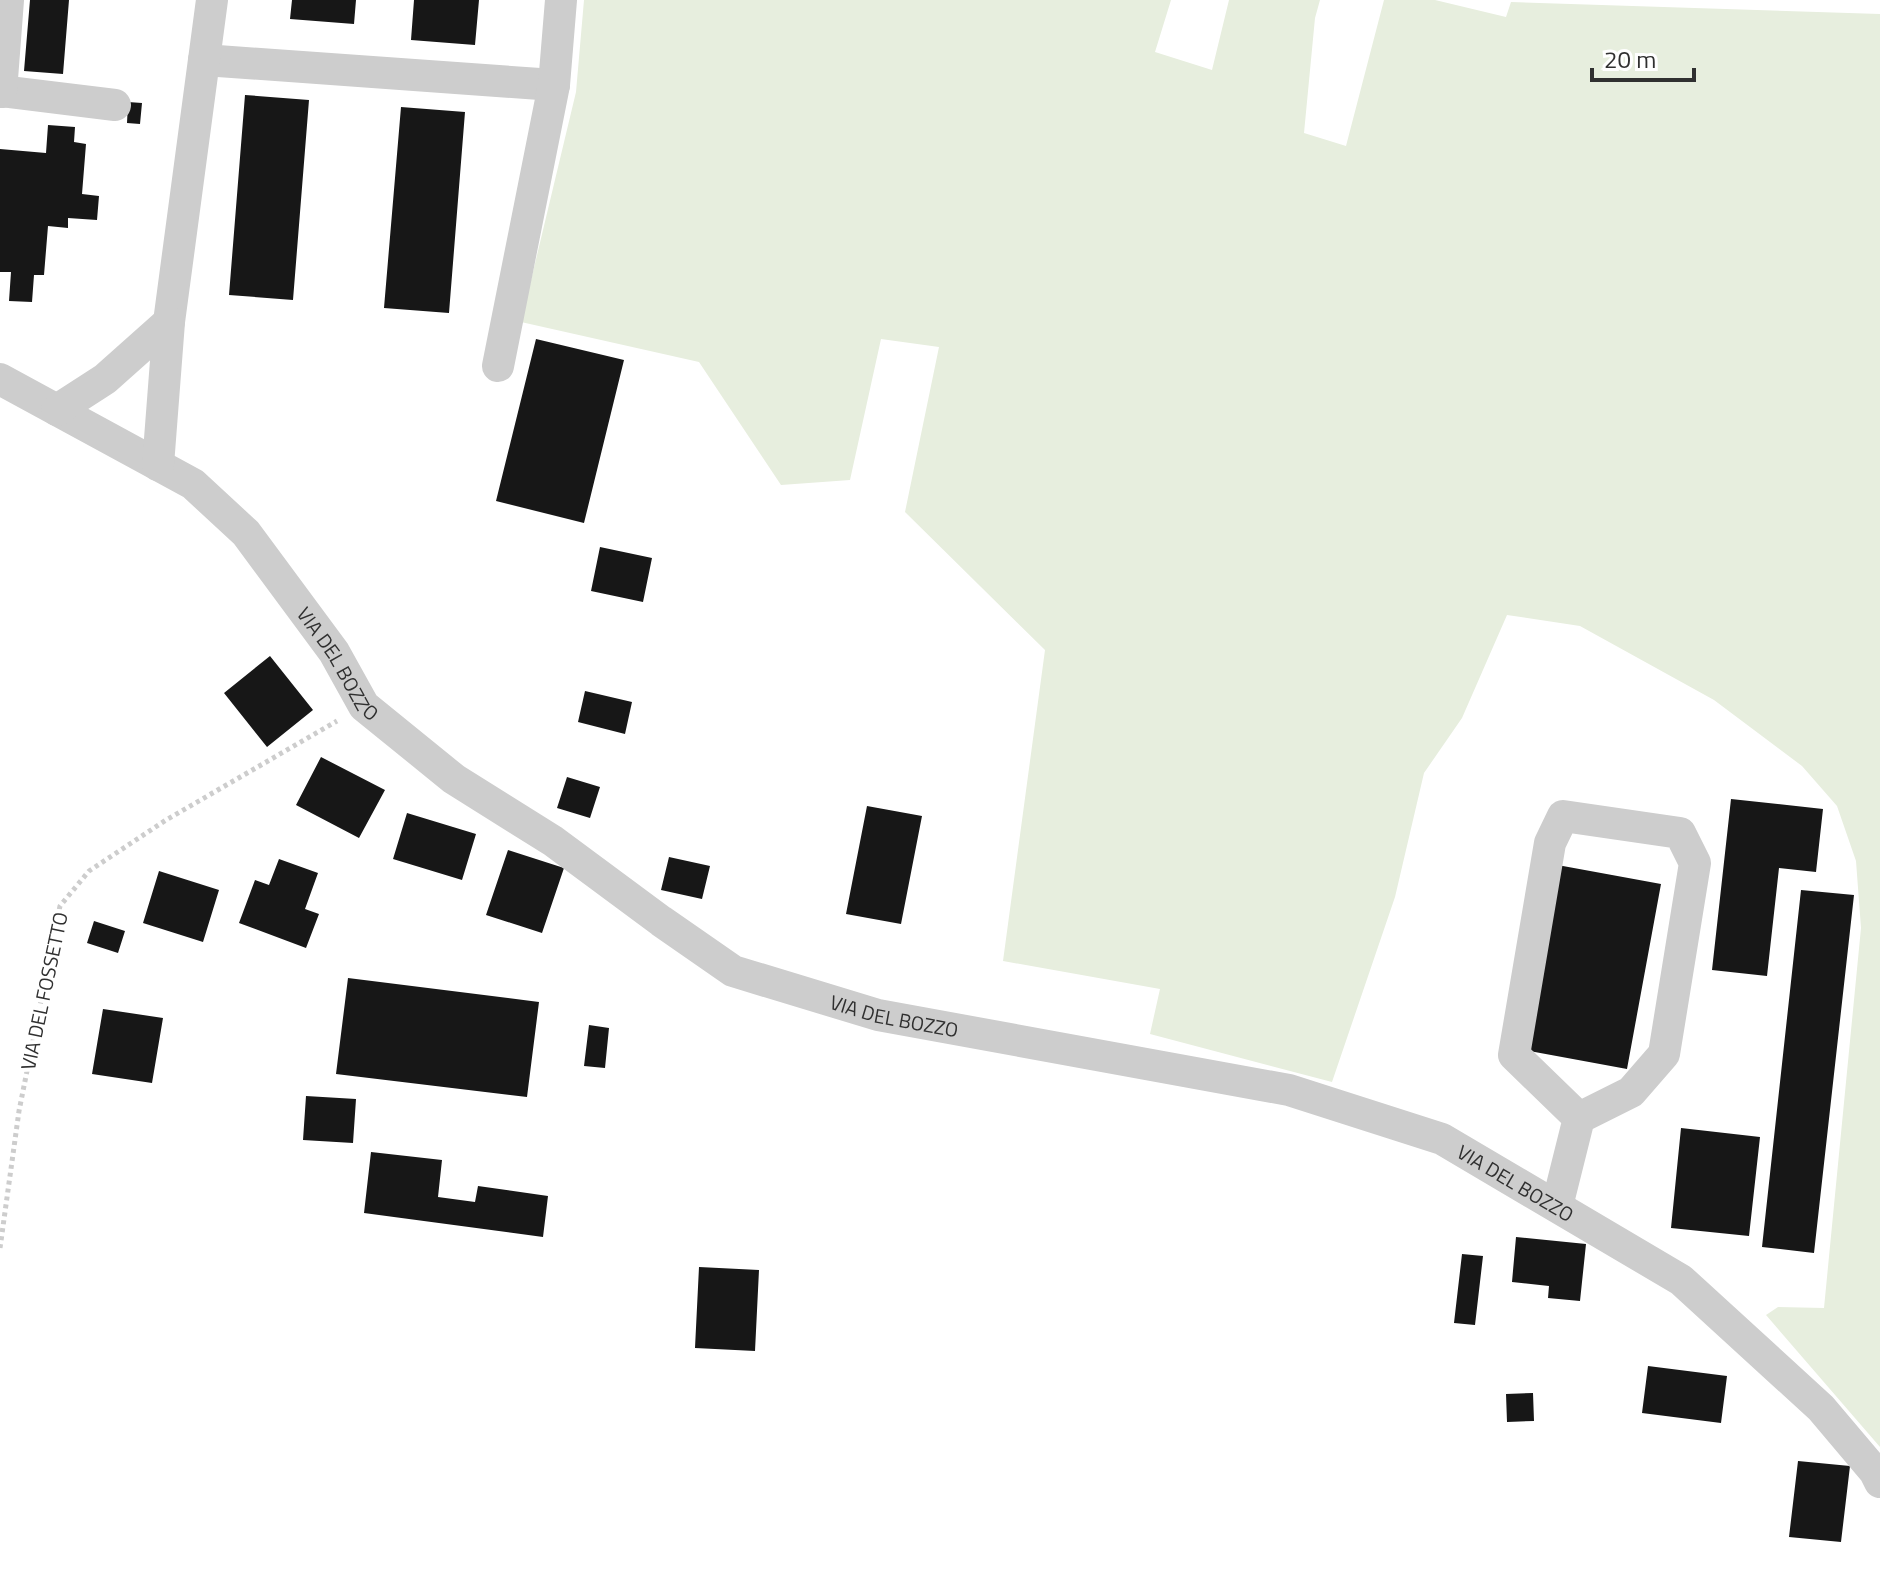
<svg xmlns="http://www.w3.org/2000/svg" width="1880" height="1575" viewBox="0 0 1880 1575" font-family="'Titillium Web',sans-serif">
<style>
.green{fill:#e7eede}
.building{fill:#171717}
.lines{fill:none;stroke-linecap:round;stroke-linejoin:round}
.path{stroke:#cdcdcd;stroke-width:5;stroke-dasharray:4 4;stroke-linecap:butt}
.minor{stroke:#cdcdcd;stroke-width:32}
.labels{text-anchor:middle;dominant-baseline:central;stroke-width:8;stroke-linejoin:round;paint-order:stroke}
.street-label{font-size:20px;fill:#303030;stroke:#fff}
</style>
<rect width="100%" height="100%" fill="#fff"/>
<path class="green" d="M584,0h587l-16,52 57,18 17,-70h91l-5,18 -11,115 42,13 38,-146h51l71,17 5,-15 369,12v1433l-114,-132 12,-8 46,1 37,-380 -5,-67 -19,-55 -35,-40 -88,-66 -134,-74 -73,-11 -45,103 -38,55 -29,124 -63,185 -182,-48 10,-45 -157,-28 42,-311 -140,-138 34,-165 -58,-8 -31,141 -69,5 -82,-123 -178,-40 55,-230z"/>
<path class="building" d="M30,0h39l-6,74 -39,-3z
M292,0h64l-2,24 -64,-5z
M414,0h65l-4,45 -64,-5z
M245,95l64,5 -16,200 -64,-5z
M128,102l14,1 -2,21 -13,-1z
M401,107l64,5 -16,201 -65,-5z
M48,125l27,2 -1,15 12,2 -4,50 17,2 -2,24 -29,-2v10l-20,-2 -4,49h-10l-2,27 -23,-1 2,-29h-11v-123l46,4z
M536,339l88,21 -40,163 -88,-22z
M600,547l52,11 -9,44 -52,-11z
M270,656l43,54 -46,37 -43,-54z
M585,691l47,11 -7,32 -47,-12z
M321,757l64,33 -26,48 -63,-33z
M567,777l33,10 -10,31 -33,-10z
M1731,799l92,10 -7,63 -37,-4 -12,108 -55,-6z
M867,806l55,10 -21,108 -55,-10z
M407,813l69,21 -14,46 -69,-21z
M508,850l56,18 -22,65 -56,-18z
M669,857l41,9 -8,33 -41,-9z
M279,859l39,14 -13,36 14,5 -13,34 -67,-25 16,-43 14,5z
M1552,864l109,20 -34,185 -109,-20z
M159,871l60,19 -16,52 -60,-19z
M1801,890l53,5 -40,358 -52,-6z
M94,921l31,10 -7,22 -31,-10z
M348,978l191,24 -12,95 -191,-23z
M103,1009l60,9 -11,65 -60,-9z
M589,1025l20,3 -4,40 -21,-2z
M306,1096l50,3 -3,44 -50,-3z
M1681,1128l79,9 -11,99 -78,-8z
M371,1152l71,8 -4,37 37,5 3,-16 70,10 -5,41 -179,-24z
M1516,1237l70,7 -6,57 -32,-3 1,-12 -37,-4z
M1462,1254l21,2 -8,69 -21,-2z
M699,1267l60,3 -4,81 -60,-3z
M1648,1366l79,10 -6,47 -79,-10z
M1533,1393l1,28 -27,1 -1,-28z
M1798,1461l52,5 -9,76 -52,-5z"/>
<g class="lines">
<path class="path" d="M0,1248l19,-137 41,-205 29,-35 77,-51 171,-99"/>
<g class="minor">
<path d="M204,60l350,25"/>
<path d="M0,91l115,14"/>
<path d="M1,92l7,-92"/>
<path d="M169,322l43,-322"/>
<path d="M498,366l56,-281 7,-85"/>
<path id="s1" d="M0,379l193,105 53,49 88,119 30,54 90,73 99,62 108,80 72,50 145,44 411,75 153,49 239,141 140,128 54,64 5,10"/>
<path d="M57,410l48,-31 64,-57 -11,143"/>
<path d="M1557,1206l22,-88 52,-26 33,-38 31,-191 -15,-30 -117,-17 -13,27 -36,212 65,63"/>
</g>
</g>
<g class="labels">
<g class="street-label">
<text stroke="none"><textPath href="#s1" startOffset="452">VIA DEL BOZZO</textPath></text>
<text transform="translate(44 991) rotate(-78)">VIA DEL FOSSETTO</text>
<text stroke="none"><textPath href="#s1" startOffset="1124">VIA DEL BOZZO</textPath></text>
<text stroke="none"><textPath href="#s1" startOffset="1772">VIA DEL BOZZO</textPath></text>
</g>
</g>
<path d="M1592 68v12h102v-12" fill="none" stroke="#303030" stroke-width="4"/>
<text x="1604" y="68" font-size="24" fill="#303030" stroke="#ffffff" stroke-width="6" paint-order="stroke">20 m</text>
</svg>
